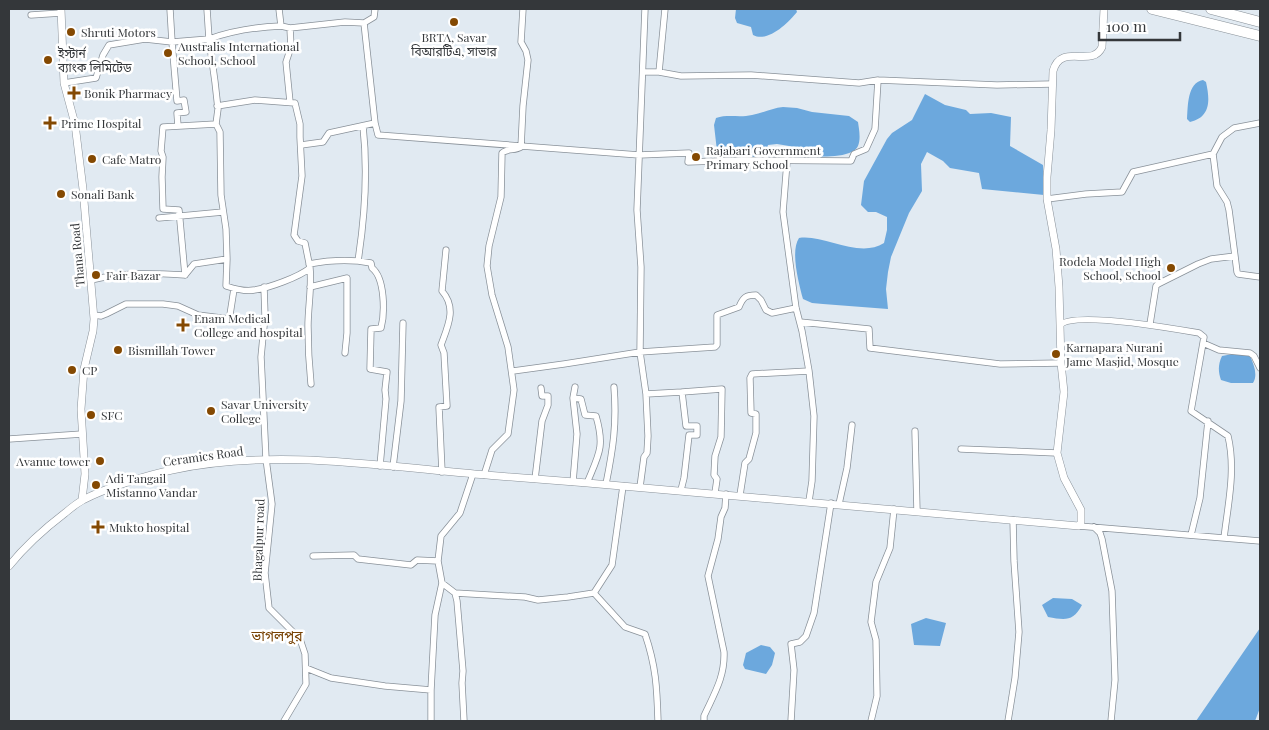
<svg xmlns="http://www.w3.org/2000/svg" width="1269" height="730" viewBox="0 0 1269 730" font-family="'Playfair Display','Noto Sans Bengali',serif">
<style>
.water{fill:#6ca8dd}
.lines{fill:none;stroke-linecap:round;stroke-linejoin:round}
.minor-casing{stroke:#899199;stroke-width:7}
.tertiary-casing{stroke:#899199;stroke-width:8}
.trunk-casing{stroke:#899199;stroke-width:11}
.minor{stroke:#fff;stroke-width:5.5}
.tertiary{stroke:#fff;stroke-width:7}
.trunk{stroke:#fff;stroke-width:10}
.poi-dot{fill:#844902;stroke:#fff;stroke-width:2}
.labels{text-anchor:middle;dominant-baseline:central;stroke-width:5;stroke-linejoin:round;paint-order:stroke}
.poi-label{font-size:12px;fill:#34373a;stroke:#fff;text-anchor:start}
.street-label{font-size:12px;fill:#34373a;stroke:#fff}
.neighbourhood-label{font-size:14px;fill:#784203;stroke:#fff}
</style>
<rect width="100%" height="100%" fill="#e1eaf2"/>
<path class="water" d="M736,9h60l1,3c-9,11 -29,31 -44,23l-2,-8 -14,-4 -2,-5z
M1203,80l3,2c4,18 5,35 -16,40l-3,-3c1,-13 0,-36 16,-39z
M925,94l20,11 21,5 4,4 21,-1 20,4 -1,29 33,19 1,30 -62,-6 -3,-16 -29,-5 -7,-7 -16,-9 -6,12 1,27 -13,22 -18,44 -3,15 -2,17 2,20 -65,-5 -11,-1 -9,-4c-4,-15 -13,-48 -4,-61 25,-4 60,21 85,5l3,-13v-13l-11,-5h-8l-7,-7 3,-24 23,-42 5,-6 20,-13z
M783,107l14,1 15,4 37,4 9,6c1,7 3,17 0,24 -6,13 -39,10 -50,11l-7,-9 -24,-4 -9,1 -3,11 -4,1 -38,-1 -6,-5 -3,-26 2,-7c12,-4 24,0 36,-3 11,-2 20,-7 31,-8z
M1238,353l12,3c4,9 8,19 3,27h-22l-10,-3c-3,-8 -3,-16 1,-24z
M1053,598l19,1 10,6c-9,17 -17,15 -34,12l-6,-12z
M926,618l20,5 -6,23 -26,-1 -3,-21z
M1260,628v80l-5,13h-59z
M761,645l9,2 5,6 -3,12 -6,9 -21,-5 -2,-4 3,-12z"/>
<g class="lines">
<g class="minor-casing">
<path id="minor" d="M207,9l2,30c23,-8 47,-12 72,-13
M279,9l2,17 9,2 1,19 -5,15 4,40
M665,9l-6,63 22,4 70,-1 108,8 19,-3 119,5 55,-1
M31,15l30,-2
M290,28l55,-6 19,1
M643,72h16
M64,83l32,-5 7,-23 6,-10 36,-6 27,3 5,59 7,-1 2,12 -9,1 1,13
M217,106l38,-6 40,3 5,21v13l2,39 -8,59 4,6 7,2 5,25c-11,9 -41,20 -56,22 -9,2 -19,-1 -28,-4l1,-27
M375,123l3,12 261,20 50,-2 -1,9 56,-2 107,1 3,-7 12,-5 9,-20 3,-49
M301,145l22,-3 6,-9 46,-10 -11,-100 10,-6 1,-8
M1213,154l4,32 10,16 2,8 6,46
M787,162l-4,50 13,96 6,23 7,40 5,45 -2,65 -3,20
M1047,199l39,-5 36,-2 11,-20 80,-18 9,-17 12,-9 26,-5
M159,218l64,-6
M358,261c7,-45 10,-90 5,-135
M309,264c22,-4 41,-5 62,-1l1,5c13,10 13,45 9,60l-10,1 -1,40 17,3 -2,18 1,9 -6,67
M310,268c2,19 -2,39 -2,58 0,20 1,39 3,58
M185,275l9,-11 33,-5 -1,-30 -5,-34 -1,-63 -4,-8
M91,280c34,-8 59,-7 94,-5l-6,-65 -16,-1 -1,-32 1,-20 -2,-6 2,-24 53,-3 2,-15 -3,-27 -6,-43 -37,3 -2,-33
M264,287l1,29 -4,41 5,102 6,45 -7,69 4,35 31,31 5,15 1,30 -22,37
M310,287l37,-9v55l-2,20
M94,315l7,1 5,-2 20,-10h37l15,2 20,9 32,4
M229,321l5,-32
M800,322l69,7 1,19 130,16 61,-1
M1150,324l6,-38 2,-2 40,-20 13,-5 24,-3 2,16 1,2 22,3
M1060,325c14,-14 116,4 139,8l5,4 -13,74 37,25c8,34 0,68 -4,102
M1203,343l16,7 31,3 4,3 6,12
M513,371l51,-7 76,-12 1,-85 -4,-57 8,-201
M682,392l40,-3 -1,48 -6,19 -1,19 3,4 -2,14
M646,394l36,-2 4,34h11v9h-8l-5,43 -3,12
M573,398l8,1 4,16 11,1c9,31 3,38 -9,67
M915,431l2,80
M9,439l73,-5
M961,449l96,4
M393,467l8,-66 2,-78
M442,472l-3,-65 8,-1 -3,-53 -3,-8c7,-19 16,-37 1,-54l4,-41
M484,475l8,-25 16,-16 6,-44 -6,-43 -16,-52 -5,-29 2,-20 12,-49 1,-44c6,-5 13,-2 19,-6l2,-41 5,-46 -2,-9 -5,-9 2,-33
M535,479l7,-58 6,-16v-9h-6l-1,-8
M573,482l4,-48 -4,-36 2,-11
M606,484c7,-35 11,-60 8,-97
M640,487l4,-30 3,-4 1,-17 -2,-42 -6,-42 75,-5 2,-2v-30l22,-8c4,-10 7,-12 17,-12l5,5 5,10 6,3 24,-5
M740,495l5,-32 4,-4 7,-26v-19l-5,-1 -1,-35 2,-4 57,-3
M839,504l8,-36 5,-43
M1079,526l181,15
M1094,527l6,6 2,6 10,52 3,89 -4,41
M1191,535l9,-37 8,-77
M313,556l41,-1 4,4 53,6 6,-5 21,1
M442,583l13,10 2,8 6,70 -1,12 2,38
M455,593l70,4 13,3 30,-3 26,-4 18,-28 11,-79
M594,593l31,34 20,7c11,32 12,54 13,87
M306,668l25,10 54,8 46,4v31
M431,690l4,-75 7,-32 -4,-22 3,-25 19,-23 13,-39
M704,721v-5c10,-22 21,-39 20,-64l-16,-76 10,-37 3,-22 4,-9 1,-14
M791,721l3,-51 -3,-26 9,-2 6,-6 8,-23 17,-110
M871,721l6,-25 -1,-56 -5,-18 5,-40 14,-34 4,-39
M1008,721l7,-43 4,-46 -5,-71 -1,-41"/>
</g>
<g class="tertiary-casing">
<path id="tertiary" d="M61,9l3,74 11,41 8,65 11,130 -1,12 -9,38 -3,40 4,65 -3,26
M9,566c17,-21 35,-37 56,-53 6,-5 12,-10 18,-13 22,-12 65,-25 89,-30 107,-23 219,-2 326,6 194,15 388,32 581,50l2,-4v-12l-17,-32 -7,-25 7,-61 -3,-29 -2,-76 -3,-38 -9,-50v-22l4,-47 2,-59c8,-29 39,-2 49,-24l2,-38"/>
</g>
<g class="trunk-casing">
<path id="trunk" d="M1152,9l108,27
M1211,9l49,13"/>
</g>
<use href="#minor" class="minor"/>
<use href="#tertiary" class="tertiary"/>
<use href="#trunk" class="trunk"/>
</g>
<g class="poi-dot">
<circle cx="454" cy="22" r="5"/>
<circle cx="71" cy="32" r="5"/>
<circle cx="168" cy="53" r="5"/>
<circle cx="48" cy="60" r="5"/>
<path d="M71.5 85.5h5v5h5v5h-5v5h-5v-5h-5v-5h5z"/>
<path d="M47.5 115.5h5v5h5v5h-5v5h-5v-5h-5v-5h5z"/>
<circle cx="696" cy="157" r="5"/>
<circle cx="92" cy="159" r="5"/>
<circle cx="61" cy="194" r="5"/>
<circle cx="1171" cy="268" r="5"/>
<circle cx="96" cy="275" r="5"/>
<path d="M180.5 317.5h5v5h5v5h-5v5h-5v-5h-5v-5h5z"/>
<circle cx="118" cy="350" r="5"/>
<circle cx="1056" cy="354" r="5"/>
<circle cx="72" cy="370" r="5"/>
<circle cx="211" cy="411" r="5"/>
<circle cx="91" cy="415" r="5"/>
<circle cx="100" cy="461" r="5"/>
<circle cx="96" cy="485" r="5"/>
<path d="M95.5 519.5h5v5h5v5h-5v5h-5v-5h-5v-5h5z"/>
</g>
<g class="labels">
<g class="poi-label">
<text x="81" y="32">Shruti Motors</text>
<text x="454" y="37" text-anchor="middle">BRTA, Savar<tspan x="454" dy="14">বিআরটিএ, সাভার</tspan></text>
<text x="178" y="46">Australis International<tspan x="178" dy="14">School, School</tspan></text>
<text x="58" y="53">ইস্টার্ন<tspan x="58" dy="14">ব্যাংক লিমিটেড</tspan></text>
<text x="84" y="93">Bonik Pharmacy</text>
<text x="61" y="123">Prime Hospital</text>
<text x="706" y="150">Rajabari Government<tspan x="706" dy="14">Primary School</tspan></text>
<text x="102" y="159">Cafe Matro</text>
<text x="71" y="194">Sonali Bank</text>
<text x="1161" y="261" text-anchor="end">Rodela Model High<tspan x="1161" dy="14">School, School</tspan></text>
<text x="106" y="275">Fair Bazar</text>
<text x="194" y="318">Enam Medical<tspan x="194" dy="14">College and hospital</tspan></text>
<text x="1066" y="347">Karnapara Nurani<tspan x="1066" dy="14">Jame Masjid, Mosque</tspan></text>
<text x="128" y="350">Bismillah Tower</text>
<text x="82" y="370">CP</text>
<text x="221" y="404">Savar University<tspan x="221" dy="14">College</tspan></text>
<text x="101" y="415">SFC</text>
<text x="90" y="461" text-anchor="end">Avanue tower</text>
<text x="106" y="478">Adi Tangail<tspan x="106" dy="14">Mistanno Vandar</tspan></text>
<text x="109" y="527">Mukto hospital</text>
</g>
<g class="street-label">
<text transform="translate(77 255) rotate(-95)">Thana Road</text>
<text transform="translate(203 456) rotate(-8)">Ceramics Road</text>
<text transform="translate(258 540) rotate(-88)">Bhagalpur road</text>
</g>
<g class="neighbourhood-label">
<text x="277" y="635">ভাগলপুর</text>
</g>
</g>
<rect width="1269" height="730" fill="none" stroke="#34373a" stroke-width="20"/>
<path d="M1099 32v8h81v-8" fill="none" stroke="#34373a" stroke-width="2.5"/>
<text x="1106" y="32" font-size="15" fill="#34373a" stroke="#ffffff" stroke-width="4" paint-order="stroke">100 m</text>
</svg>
